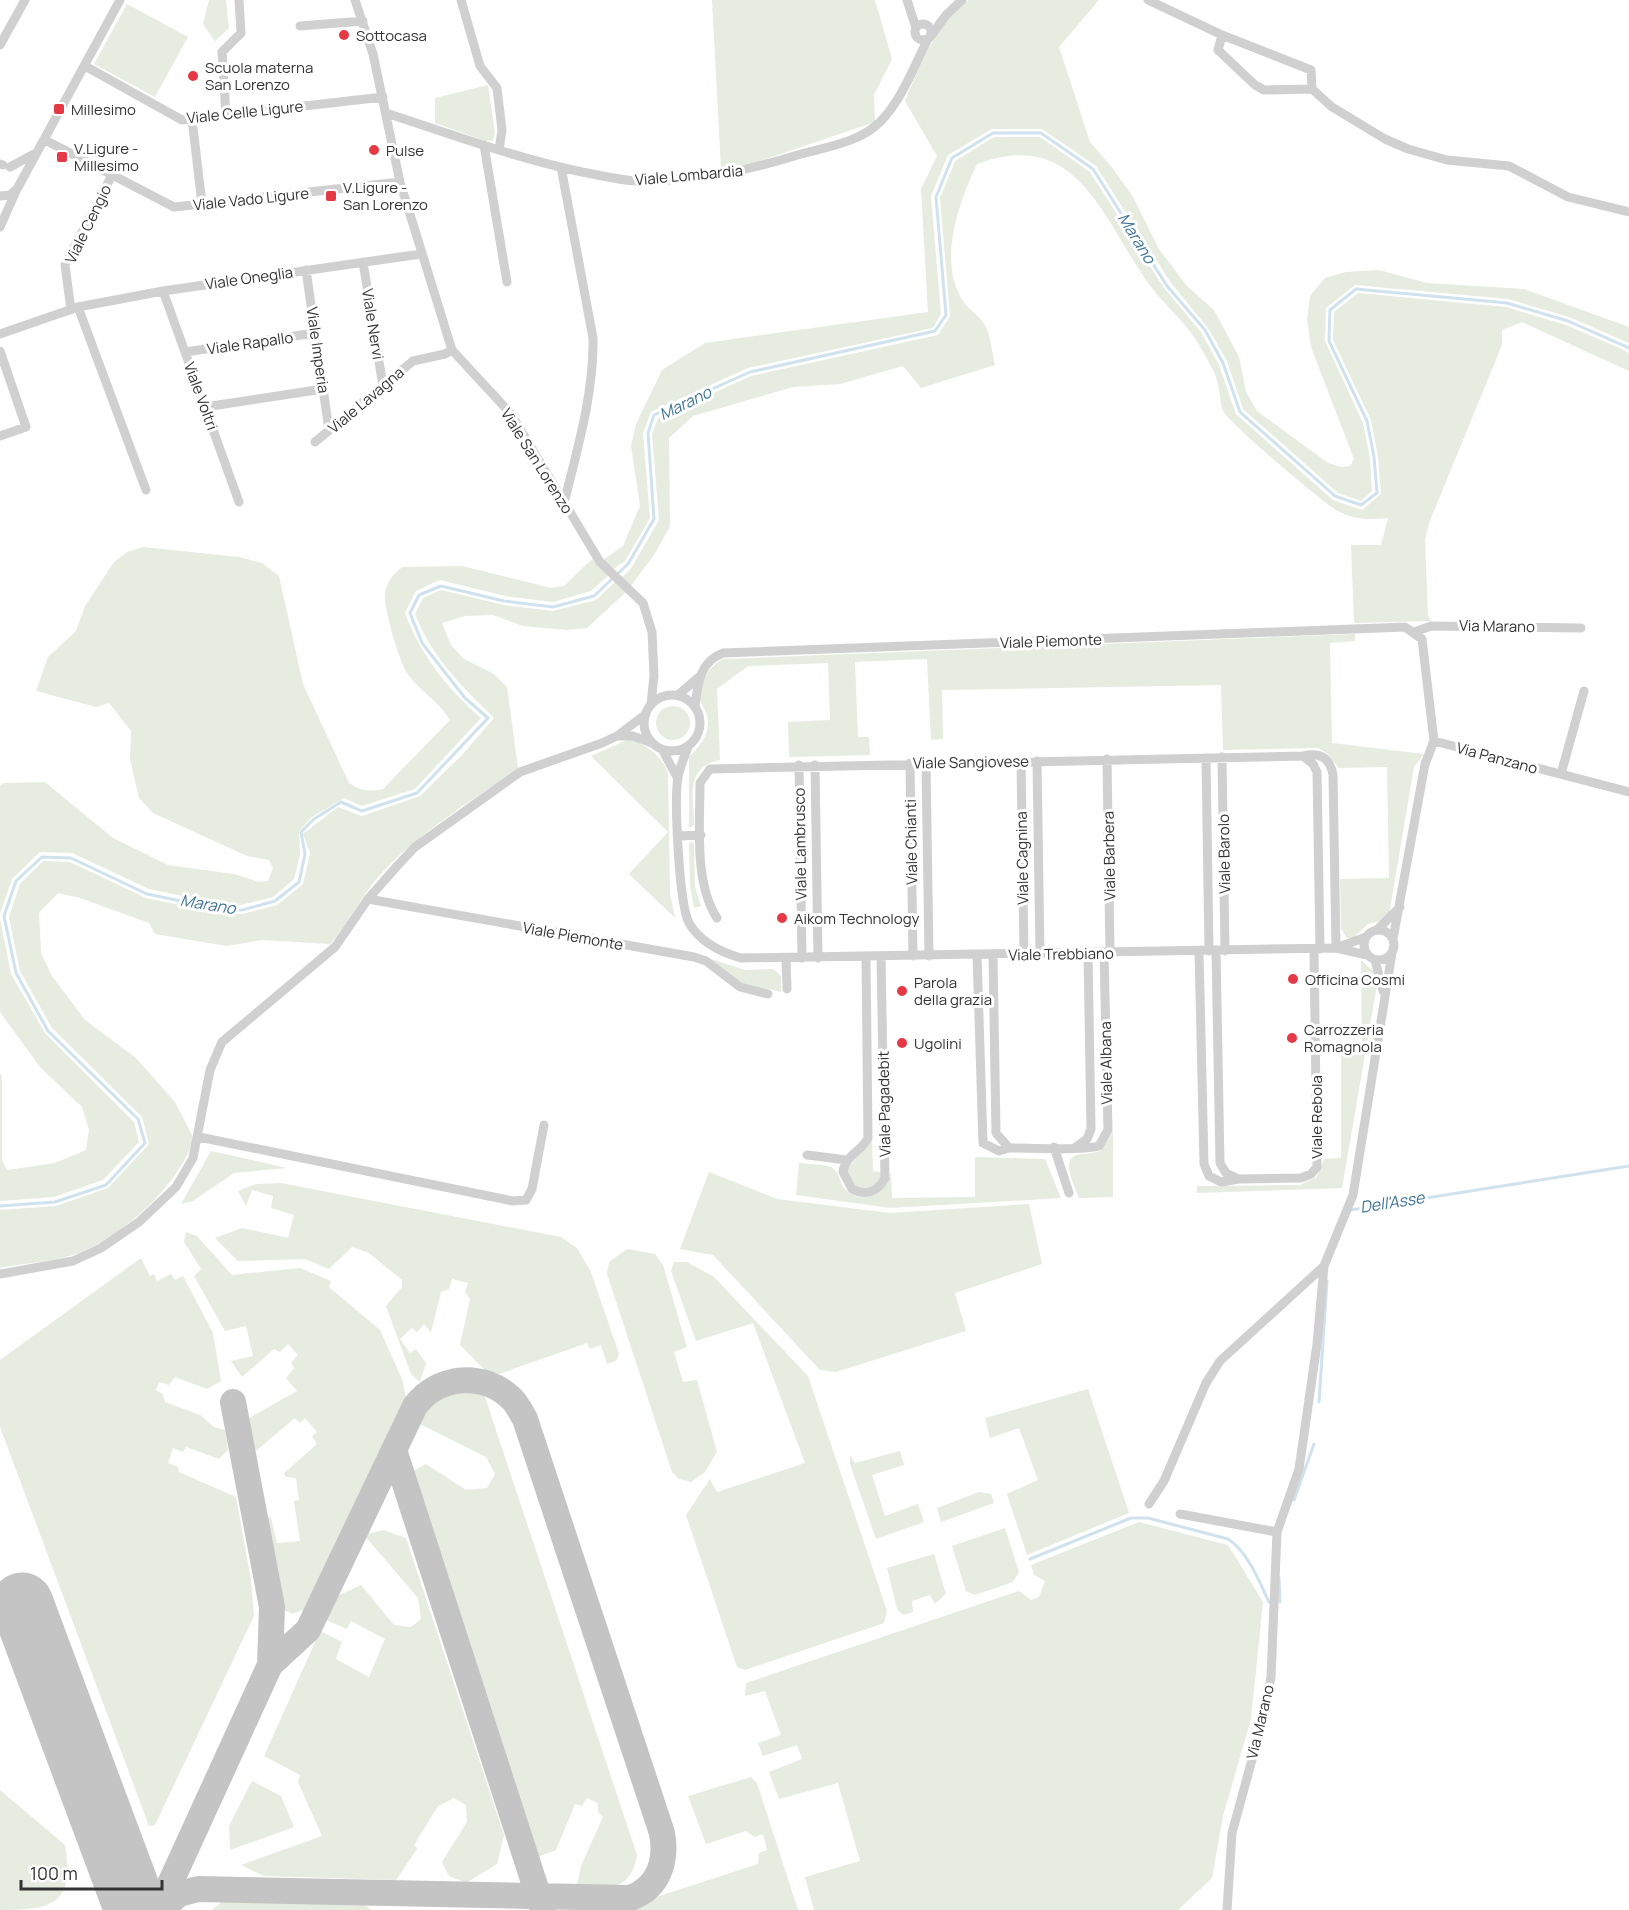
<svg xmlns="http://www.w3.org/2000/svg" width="1629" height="1910" viewBox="0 0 1629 1910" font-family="Manrope,sans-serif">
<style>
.green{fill:#e6ecdf}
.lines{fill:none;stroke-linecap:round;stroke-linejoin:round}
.stream{stroke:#cfe2ee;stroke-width:3}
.taxiway{stroke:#c4c4c4;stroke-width:26}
.runway{stroke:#c4c4c4;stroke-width:63}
.street{stroke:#d0d0d0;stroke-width:9}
.poi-dot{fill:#e63946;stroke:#fff;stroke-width:2}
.labels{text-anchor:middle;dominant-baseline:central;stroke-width:6;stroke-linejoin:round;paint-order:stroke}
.poi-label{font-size:15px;fill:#333;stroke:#fff;text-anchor:start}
.street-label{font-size:15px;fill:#333;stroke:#fff}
.water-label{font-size:16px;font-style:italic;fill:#3f7597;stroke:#fff}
</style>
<rect width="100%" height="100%" fill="#fff"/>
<path class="green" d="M209,0h17l3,28 -14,13 -12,-17z
M712,0h163l17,59 -18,36 1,27 -118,40 -36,7z
M969,0h130l-40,47 31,95 21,24 22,31 26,52 28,37 27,24 25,47 7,35 11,19 71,52 13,4 9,-1 4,-7 -43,-112 -4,-28 3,-23 15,-18 21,-6 33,-2 48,13 97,6 105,38v16l-60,-26 -61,-18 -153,-14 -29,23 -1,33 38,82 7,35 2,33 -11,10 -23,-8 -95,-84 -16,-48 -19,-33 -37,-45 -75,-117 -54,-37h-50l-44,26 -17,41 10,118 -8,14 -185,40 -97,44 -8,21 7,85 -25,43 -13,9 -9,-10 20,-14 17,-40 -9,-60 5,-22 26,-54 43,-27 223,-31 -7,-123 16,-33 -32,-55c15,-35 31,-79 64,-101z
M127,4l61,33 -33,60 -61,-33z
M488,85l7,48 -2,7 -7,1 -51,-18v-25z
M994,137h46l50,35 74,116 37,44 18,33 17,49 97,86 29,10 19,-16 -3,-37 -7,-37 -38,-80 1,-28 24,-19 148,14 60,18 58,25 5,4v17l-107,-49 -20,8v15l-73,178 -4,17 3,75 3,6 -77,2 -3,-78h30l7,-27c-19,2 -35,2 -52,-8 -15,-9 -107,-87 -113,-99 -3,-8 -3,-19 -5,-27 -3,-13 -13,-29 -20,-41 -14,-23 -37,-41 -52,-63 -45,-65 -70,-153 -169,-116 -18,38 -40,98 -14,137 6,9 17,15 22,24 6,11 7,28 10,40l-74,23 -18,-22 -63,18 -47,3 -100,29 -24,22 1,88 -16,29 -24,32 -9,-9 11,-11 27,-47 -7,-86 6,-16 93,-42 187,-41 12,-19 -10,-118 15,-37z
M143,547l96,10 23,6 17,13 24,108 46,99c12,8 20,9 34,6l67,-69c-11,-19 -31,-29 -43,-47 -8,-12 -24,-67 -22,-80 2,-11 9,-21 18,-26l59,-1 89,22 13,-2 28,-27 17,16 -18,16 -38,11 -48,-6 -65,-16 -24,11 -11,22c16,43 42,75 76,105l-66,71 -53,17 -18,-8 -32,19 -13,14 1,24 -6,24 -21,18 -32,8 -31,-3 -61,-13 -77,-36 -32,-1 -28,27 -12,35v-128l4,-3 41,-1 68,56 55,27 66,9 25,8 9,-1 5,-13 -4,-8 -22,-4 -94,-43 -14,-15 -9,-39 1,-28 -22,-28 -13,4 -60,-16 12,-34 28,-26 9,-25 29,-44 13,-10z
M616,581l10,11 -39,36 -20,2 -44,-4 -30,-11 -28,1 -23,7 9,22 13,14 30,15 13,13 11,81c-46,33 -101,65 -139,108 -18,21 -31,47 -49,68l-68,-4 -35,6 -72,-12 -6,-11 -69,-25 -22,-5 -19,20 2,40 11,23 33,44 51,38 39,44 19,37c-15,46 -74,101 -121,116 -22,7 -49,8 -73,13v-58l56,-4 52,-18 41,-44 -7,-27 -90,-89 -32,-57 -11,-54 11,-33 23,-23 27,1 76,36 63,13 33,3 35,-9 26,-21 7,-31 -7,-19 35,-27 24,9 58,-20 43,-42 31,-36c-34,-34 -61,-59 -79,-104l8,-16 18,-8 63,15 49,6 43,-11z
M1355,634v7l-25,2 2,100 92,11 -10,13 -25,148 -4,5 -17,4 -15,14h-6l-6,-9 -1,-50 49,-1 -2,-111 -48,1 -11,-14 -10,-6 -95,2 -2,-65 -279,5 1,49 -12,1 -4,-81 -72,3 3,75h11l1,18 -81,2 -1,-35 42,-2 -2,-57 -80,3 -31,23 3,71c-36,8 -26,36 -26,65l-5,3v-71c11,-11 23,-25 18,-42 -1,-5 -7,-11 -7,-17 -2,-16 10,-32 23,-39z
M656 723a17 17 0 1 1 34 0a17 17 0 1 1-34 0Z
M629,739c17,5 33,17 39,34l2,121 5,24 -46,-44 39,-42 -77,-76z
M692,841l2,4 1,42 6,19 -7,2 -4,-22 -1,-42z
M0,919l11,55 34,59 89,89 5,20 -36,38 -49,17 -54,4v-128l2,4v83l5,10 48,-7 31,-13 3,-20 -7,-23 -42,-40 -40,-55z
M708,958l37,12 28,-1 8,7v16l-40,-9z
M1361,960l12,11 4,14 -35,203 -145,5v-7l103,-1 17,-8 7,-18 17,-1v-114l21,-1z
M1113,1132v65l-34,1c-4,-11 -19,-38 -2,-43 7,-2 16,-1 24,-4z
M872,1141l1,30 9,1c-3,15 -14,18 -28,14l-7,-14 1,-5z
M211,1151l76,17 -53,5 -41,28 -12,3z
M975,1157l70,2 16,39 -171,10 -94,-13 3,-32c10,1 23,1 32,4 9,4 8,17 15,23 18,16 41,4 45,-18l1,26 83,-1z
M709,1172l68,27 113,14 139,-9 13,60 -87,29 11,38 -130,41 -16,-2 -107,-115 -33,-6z
M281,1183l280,54 16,11 14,24 28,82 -3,7 -9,3 -6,-19 -11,4 -3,-6 -88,31 -12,-2 -27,-27 10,-46 -5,-7 3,-9 -16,-4 -3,10 -8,3 -10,40 -7,-8 -7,8 -5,-4 -12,11 10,14 6,-4 10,14 -6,19 -9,-8 -25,-68 16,-19v-7l-33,-27 -17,-6 -23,22 -24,-10 -67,2 -23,-23 27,-10 46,10 6,-23 -23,-7 2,-12 -21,-6 -6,16 -8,-15 18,-7z
M186,1232l11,4 35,39 68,-7 31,13 -2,6 51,43 22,49 4,19 -101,211 -13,5 -13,-7 -18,-89 10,-1 6,26 23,-2 -6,-40 5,-1 -3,-22 -10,-1 -2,-4 33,-29 -5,-8 5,-4 -12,-14 -5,5 -5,-5 -38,32h-9l-6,-28 55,-31 -11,-13 8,-10 -3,-5 7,-8 -10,-11 -8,8 -6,-3 -32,28 -11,-16 22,-5 -7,-30 -21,5 -31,-55 7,-7 -17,-27z
M627,1249l28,5 8,11 24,82 -13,5 9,30 14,-2 20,72 -12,20 -14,10 -12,-3 -7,-7 -65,-198 2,-12z
M141,1258l9,18 4,-2 3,7 14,-7 4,6 8,-4 30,57 8,48 -14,8 -32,-12 -6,8 -10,-3 -3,8 7,4 2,8 35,13 14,12 11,3 3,20 -9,9 -33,-12 -3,5 -10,-4 -5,15 10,4 1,5 57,25 15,83 3,36 -99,209 -6,1 -149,-399v-67z
M674,1262h13l27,15 94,99 79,235 -3,12 -139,47 -8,-3 -51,-152 24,-36 7,13 88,-29 -52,-140 -57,18 -25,-70z
M1088,1389l41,124 -102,42 -20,-61 31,-14 -19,-52 -29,10 -5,-20z
M445,1391h38l154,464c-7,38 -28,31 -61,35l5,-24 22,-49 -5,-5v-9l-11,-5 -5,8 -7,-2 -19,46 -18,7 -127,-385 15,-8 40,26 21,-2 8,-14 -9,-17 -70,-35 9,-19z
M900,1451l4,14 -32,10 13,41 33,-12 6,18 -48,17 -26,-75v-9l5,8z
M979,1492l12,2 3,9 -53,19 -4,-14z
M1139,1522l89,23 35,57 -12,117 -28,97 -11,62 -34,32h-364l-9,-33 55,-16 -22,-78 -59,16 -10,-27 33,-13 -5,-14 -34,11 -5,-13 23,-8 -16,-44 -20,5 1,-13 273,-92 12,9 8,-3 6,-16 -11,-6 -3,-10z
M1005,1528l14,44 -6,10 -38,13 -9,-4 -14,-45z
M383,1530l23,8 98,297 -7,29 -31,19 -17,-7 -7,-14 25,-40 -1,-17 -12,-7 -16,8 -24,39 3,4 -21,31 -132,-4 -23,-11 81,-29 -24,-54 2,-7 -36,-19 56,-125 22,11 -6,17 33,18 16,-38 -34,-18 -4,8 -21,-9 9,-23 26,-12 33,40 17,2 10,-8 -3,-21 -54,-63z
M934,1554l12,40 -11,10 -5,-9 -18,6 1,11 -10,3 -6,-6 -10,-41z
M751,1777l6,6 41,127h-197v-3l46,-7 111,-36 1,-11 8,-3 -4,-16 -9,3 -8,-6 -40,13 -18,-48z
M252,1781l29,15 13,31 -64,23 -1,-24z
M0,1790l65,55c10,59 -12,65 -65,65z
M225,1899l141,6 5,5h-159z"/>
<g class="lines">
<path class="stream" d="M0,1206l55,-4 51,-17 39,-42 -7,-24 -90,-88 -32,-58 -12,-57 12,-35 26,-24 29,1 76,36 62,13 33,3 33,-9 24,-19 6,-28 -4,-22 13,-13 27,-17 21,9 55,-18 71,-75 -23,-20 -43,-55 -12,-30 9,-18 22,-9 63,15 49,6 41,-11 34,-32 26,-45 -6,-86 6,-18 96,-43 185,-41 11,-16 -10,-118 16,-39 41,-25h48l52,36 74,117 38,44 18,33 17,49 95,84 26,9 16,-12 -3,-36 -7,-36 -38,-80 1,-31 26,-21 151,14 61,18 61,27
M1350,1210l279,-44
M1319,1402l8,-121
M1294,1500l20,-56
M1030,1559l101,-41h17l80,21c20,13 31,42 41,63
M1279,1578l1,24"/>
<path class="taxiway" d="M233,1402l39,205 -2,58
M394,1450l149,460
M158,1910l112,-245 38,-35 107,-224c23,-31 69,-35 97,-7 5,5 9,13 13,20l137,414c5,28 -3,55 -32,65l-432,-9 -19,5 -18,16"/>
<path class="runway" d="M22,1604l114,306"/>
<path class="street" d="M355,0l18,54 27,128 52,168 59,64 89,148 43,41 9,29 2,44 -3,28
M461,0l19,66 17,22 5,42 -3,20
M907,0l9,28
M1148,0l74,35 89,35 1,19 20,18 53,32 23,10 39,11 62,6 59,31 61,15
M915 32a8 8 0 1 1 16 0a8 8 0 1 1-16 0Z
M300,26l63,-5
M1222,35l-4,15 37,35 9,5 48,-1
M930,37l16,-22 16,-15
M0,45l25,-45
M85,66l97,54 201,-23
M386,113c65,21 129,45 196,59 17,3 36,8 54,9 56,1 111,-10 165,-27 26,-7 59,-12 79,-32 22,-22 34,-56 48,-83
M226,115l-4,-63 19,-19 -2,-33
M192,119l10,85
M45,140l129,67 226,-25
M484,145l23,137
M0,164l3,1
M10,167l24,-13
M561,167l32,171c1,56 -16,112 -29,165
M0,196l10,-1 7,-6 103,-189
M0,227l16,-36
M363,262l20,124
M306,270l23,160
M163,291l76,211
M78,307l68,183
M71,310l-6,-45 47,-90
M0,334l78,-27 85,-16 258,-37
M0,351l26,76 -26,9
M185,352l130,-19
M205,407l118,-18
M315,442l98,-81 32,-7 7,-4
M1414,632l17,-6 150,2
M644 723a28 28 0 1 1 56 0a28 28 0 1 1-56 0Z
M678,695l21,-18
M695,706c3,-22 4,-44 28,-53l682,-26 17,12 12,102 -9,23 -32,175
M619,736h14l19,7
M1434,741l195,51
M688,747c-4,10 -8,20 -10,30 -4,23 1,126 11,146 11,19 31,29 52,35l595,-10 31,7
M662,749l16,30
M1303,756l10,8 4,8 3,177
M1222,757l3,194
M1206,758l3,193
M1107,759l3,194
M1021,761l3,193
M1037,761l3,193
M910,763l3,193
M926,763l3,193
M799,765l3,193
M815,765l3,193
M1561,774l23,-83
M679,836l22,-1
M368,899l326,58 12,4 34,26 28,7
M717,918c-23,-35 -17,-94 -17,-135l10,-14 593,-13c16,-4 27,1 30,19l3,173
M1364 945a15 15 0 1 1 30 0a15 15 0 1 1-30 0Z
M1377,930l23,-23
M1336,948l30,-11
M1199,951l5,213 5,12 12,6 18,-3 62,-1 10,-4 6,-7 -3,-218
M1216,951l4,212 6,10 13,6
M977,955l6,188 16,8 10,-3c21,0 74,3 90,-2l9,-16 -4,-177
M993,955l3,178 13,15
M866,957l2,181c-7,14 -23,17 -25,34l9,17c14,7 26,3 33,-11l-4,-221
M786,959l1,30
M1375,960l8,31
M199,1137l314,64 13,-1 6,-11 12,-64
M1054,1147l15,46
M1076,1147l11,-8 4,-10 -3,-176
M807,1155l40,5
M0,1274l73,-13 28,-13 38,-26 37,-35 17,-29 17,-88 12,-28 113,-95 33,-48 30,-34 17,-18 105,-75 82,-29 15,-7 29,-22
M1149,1504l15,-23 42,-98 14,-22 104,-95 29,-71 39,-242
M1180,1514l97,18
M1227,1910l5,-77 27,-99 12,-57 6,-145 22,-63 18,-125 7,-78"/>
</g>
<g class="poi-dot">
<circle cx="344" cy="35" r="6"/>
<circle cx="193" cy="76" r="6"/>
<rect x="53" y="103" width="12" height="12" rx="3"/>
<circle cx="374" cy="150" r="6"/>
<rect x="56" y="151" width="12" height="12" rx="3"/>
<rect x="325" y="190" width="12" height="12" rx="3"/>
<circle cx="782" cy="918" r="6"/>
<circle cx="1293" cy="979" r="6"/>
<circle cx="902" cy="991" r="6"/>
<circle cx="1292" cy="1038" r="6"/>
<circle cx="902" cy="1043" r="6"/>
</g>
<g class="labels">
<g class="poi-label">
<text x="356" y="35">Sottocasa</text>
<text x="205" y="67">Scuola materna<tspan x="205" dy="17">San Lorenzo</tspan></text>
<text x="71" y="109">Millesimo</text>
<text x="74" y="148">V.Ligure -<tspan x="74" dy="17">Millesimo</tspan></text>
<text x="386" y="150">Pulse</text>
<text x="343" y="187">V.Ligure -<tspan x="343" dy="17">San Lorenzo</tspan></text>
<text x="794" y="918">Aikom Technology</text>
<text x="1305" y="979">Officina Cosmi</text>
<text x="914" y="982">Parola<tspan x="914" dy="17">della grazia</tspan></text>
<text x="1304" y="1029">Carrozzeria<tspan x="1304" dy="17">Romagnola</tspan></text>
<text x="914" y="1043">Ugolini</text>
</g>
<g class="street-label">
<text transform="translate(245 112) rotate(-6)">Viale Celle Ligure</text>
<text transform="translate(689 175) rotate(-5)">Viale Lombardia</text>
<text transform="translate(251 199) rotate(-6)">Viale Vado Ligure</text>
<text transform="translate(88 224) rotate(-64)">Viale Cengio</text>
<text transform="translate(249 278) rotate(-8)">Viale Oneglia</text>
<text transform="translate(373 324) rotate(81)">Viale Nervi</text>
<text transform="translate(250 343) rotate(-8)">Viale Rapallo</text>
<text transform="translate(318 350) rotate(82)">Viale Imperia</text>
<text transform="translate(201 396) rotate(70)">Viale Voltri</text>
<text transform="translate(366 400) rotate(-40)">Viale Lavagna</text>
<text transform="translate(537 461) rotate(58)">Viale San Lorenzo</text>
<text transform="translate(1497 626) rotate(1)">Via Marano</text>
<text transform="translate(1051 641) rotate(-2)">Viale Piemonte</text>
<text transform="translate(1497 758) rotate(15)">Via Panzano</text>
<text transform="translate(971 762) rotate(-1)">Viale Sangiovese</text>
<text transform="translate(911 842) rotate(-91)">Viale Chianti</text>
<text transform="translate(800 844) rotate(-91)">Viale Lambrusco</text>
<text transform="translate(1224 854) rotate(-91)">Viale Barolo</text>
<text transform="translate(1109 856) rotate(-91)">Viale Barbera</text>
<text transform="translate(1022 858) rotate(-91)">Viale Cagnina</text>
<text transform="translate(573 936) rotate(10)">Viale Piemonte</text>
<text transform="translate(1061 954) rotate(-1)">Viale Trebbiano</text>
<text transform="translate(1106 1063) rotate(-91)">Viale Albana</text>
<text transform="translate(884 1104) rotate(-91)">Viale Pagadebit</text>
<text transform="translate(1316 1117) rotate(-90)">Viale Rebola</text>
<text transform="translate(1260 1722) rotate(-77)">Via Marano</text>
</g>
<g class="water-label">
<text transform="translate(1137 238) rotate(58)">Marano</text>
<text transform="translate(685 403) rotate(-26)">Marano</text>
<text transform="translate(208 904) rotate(9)">Marano</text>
<text transform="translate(1392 1202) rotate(-9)">Dell'Asse</text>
</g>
</g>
<path d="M21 1880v9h141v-9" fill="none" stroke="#333333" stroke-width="3"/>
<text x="30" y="1880" font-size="18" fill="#333333" stroke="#ffffff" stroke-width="4.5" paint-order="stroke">100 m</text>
</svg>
